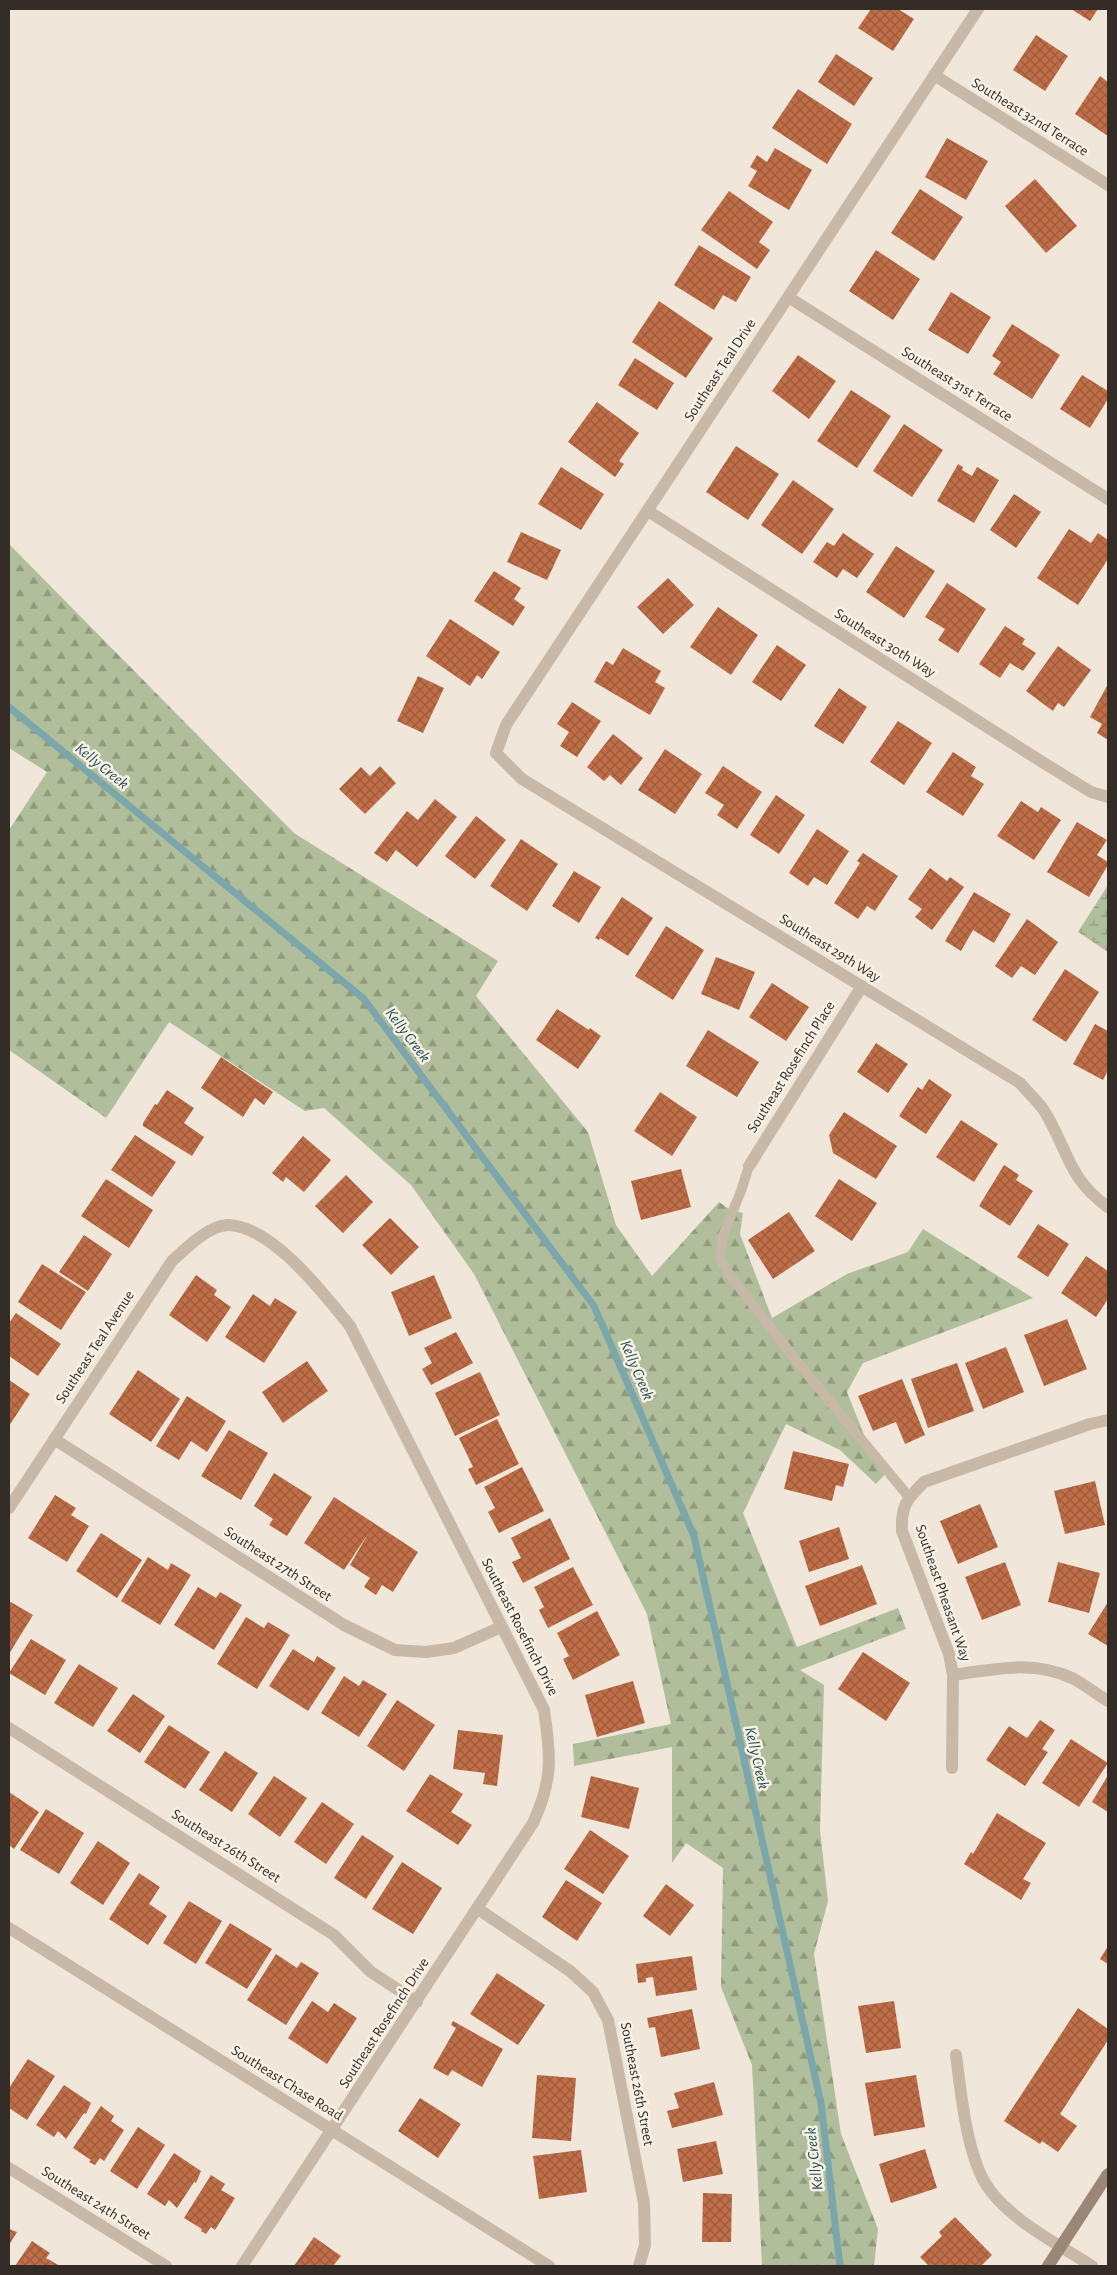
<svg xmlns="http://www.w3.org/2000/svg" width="1117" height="2275" viewBox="0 0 1117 2275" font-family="'Alegreya Sans',sans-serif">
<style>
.forest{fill:url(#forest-firs)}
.wetland{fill:url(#wetland-marsh)}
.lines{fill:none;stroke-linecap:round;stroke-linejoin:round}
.stream{stroke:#7aa6ac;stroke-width:7}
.building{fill:url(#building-cross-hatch)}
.service{stroke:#c7b8a7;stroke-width:10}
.minor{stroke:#c7b8a7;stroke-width:12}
.tertiary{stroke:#c7b8a7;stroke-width:12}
.secondary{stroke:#9b8778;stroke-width:12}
.labels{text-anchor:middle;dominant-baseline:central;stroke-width:5;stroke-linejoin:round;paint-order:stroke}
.street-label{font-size:15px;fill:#342c27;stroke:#f8f1e6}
.water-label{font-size:16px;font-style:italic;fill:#1e4c54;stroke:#f8f1e6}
</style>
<defs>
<pattern id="forest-firs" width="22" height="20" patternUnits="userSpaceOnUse" patternTransform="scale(1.25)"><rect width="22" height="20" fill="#b0be9b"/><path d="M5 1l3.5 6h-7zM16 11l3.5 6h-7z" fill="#909b7e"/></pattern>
<pattern id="wetland-marsh" width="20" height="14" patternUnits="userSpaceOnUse" patternTransform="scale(1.25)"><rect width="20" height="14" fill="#b0be9b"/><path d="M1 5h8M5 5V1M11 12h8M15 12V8" fill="none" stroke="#909b7e"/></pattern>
<pattern id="building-cross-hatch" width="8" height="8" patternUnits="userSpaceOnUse" patternTransform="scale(1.25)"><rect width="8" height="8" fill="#c06e48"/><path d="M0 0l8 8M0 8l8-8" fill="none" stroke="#9d5b3c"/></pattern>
</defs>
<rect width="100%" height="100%" fill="#f0e7da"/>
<path class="forest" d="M9,544l285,289 204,128 -22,35 112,136 28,93 36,51 67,-74 10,7 14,4 -3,21 32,84 75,-44 61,-22 15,-23 110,69 -170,65 -16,29 18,45 20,37 -9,10 -36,-34 -54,-26 -43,89 54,134 101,-39 8,21 -106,41 24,15 -4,145 8,71 -14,53 27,180 37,95 -4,37h-112l-10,-201 -31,-78 2,-119 -37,-25 -14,20v-116l-98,19 -1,-22 98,-20 -24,-110 -173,-340 -63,-89 -87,-77 -19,3 -136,-89 -63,96 -97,-68v-220l38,-58 -38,-24z"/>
<path class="wetland" d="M1108,885v67l-30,-20z"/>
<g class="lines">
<path class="stream" d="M9,707l355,292 230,307 100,230 127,567 19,163"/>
</g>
<path class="building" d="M871,9h27l16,10 -21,32 -35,-23z
M1071,9h27l-8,12z
M1036,35l32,21 -23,35 -32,-21z
M836,54l37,24 -19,28 -36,-24z
M1100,76l8,6v54l-33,-22z
M798,89l54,35 -25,40 -55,-36z
M947,138l41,23 -22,39 -41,-23z
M775,148l37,22 -23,40 -41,-24 9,-15 -7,-4 7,-12 10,7z
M1035,179l42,47 -31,27 -41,-47z
M920,189l43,28 -29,44 -43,-28z
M729,191l44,31 -14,20 11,8 -13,19 -56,-39z
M699,245l52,32 -15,25 -13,-7 -9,15 -40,-25z
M876,250l44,29 -27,41 -44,-29z
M951,292l40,25 -23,37 -40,-24z
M659,301l54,37 -27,40 -54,-36z
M1012,324l48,31 -28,44 -39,-25 8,-12 -9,-6z
M798,355l38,26 -27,38 -37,-28z
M635,358l39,25 -17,27 -39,-25z
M1082,375l26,16v8l-18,29 -30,-19z
M851,390l40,26 -34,52 -40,-27z
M597,402l42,31 -20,28 5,3 -9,13 -47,-35z
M904,424l39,26 -31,47 -39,-26z
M736,446l43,28 -31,46 -42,-28z
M958,464l5,3 -1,3 10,6 5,-9 22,13 -25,43 -37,-22z
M561,467l43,27 -23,36 -43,-26z
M793,480l41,29 -32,45 -41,-29z
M1014,494l27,18 -25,36 -26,-18z
M1069,529l22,14 7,-10 10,7v19l-30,46 -41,-27z
M521,532l40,18 -14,30 -40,-18z
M843,533l31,21 -17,24 -14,-9 -6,9 -24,-16 14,-20 7,4z
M896,546l39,25 -31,47 -38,-26z
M494,571l27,17 -7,11 11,8 -12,19 -39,-25z
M668,578l26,27 -31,29 -26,-27z
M947,583l39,26 -28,44 -20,-13 7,-11 -20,-12z
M718,607l40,28 -27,40 -41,-28z
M450,619l50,33 -18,27 -5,-4 -7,11 -44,-30z
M1005,626l20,13 -3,5 14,9 -13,18 -13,-8 -10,15 -21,-14z
M777,645l29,20 -25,36 -29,-19z
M1058,646l33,24 -27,37 -6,-4 -5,8 -27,-20z
M623,648l38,23 -6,11 10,6 -15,27 -56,-33 12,-21 7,4z
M418,676l26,12 -21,45 -26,-12z
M1108,684v56l-11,-7 5,-9 -12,-7z
M839,688l28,19 -24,37 -29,-18z
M572,702l29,19 -24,36 -17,-11 9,-14 -12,-8z
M898,721l34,22 -28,42 -34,-23z
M613,734l30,24 -22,27 -11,-10 -6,6 -17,-14z
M665,749l37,25 -27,40 -37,-24z
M953,752l23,15 -5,9 13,8 -21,32 -37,-24z
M380,766l16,17 -31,31 -26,-25 22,-22 9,9z
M723,766l39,26 -25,37 -20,-14 7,-10 -19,-12z
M776,795l29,20 -26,39 -29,-19z
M435,799l22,18 -40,50 -21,-17 -9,12 -13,-9 33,-42 11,9z
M1021,801l17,11 3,-5 20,13 -27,40 -37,-24z
M476,816l30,24 -31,39 -30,-23z
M1077,822l30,18 -10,15 11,7v3l-19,32 -42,-25z
M817,829l32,22 -22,34 -13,-8 -6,9 -19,-13z
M521,839l37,25 -31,47 -37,-25z
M863,853l35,23 -23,35 -8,-5 -9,13 -24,-16 26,-40 -3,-2z
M930,868l17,13 3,-4 14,10 -32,43 -17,-13 7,-8 -14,-10z
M574,871l27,16 -22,36 -27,-17z
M974,892l37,22 -17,29 -21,-13 -12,21 -16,-10z
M622,897l31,21 -25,38 -28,-18 -1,2 -4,-2z
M1027,919l31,23 -23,33 -14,-9 -9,12 -17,-12z
M666,926l38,24 -31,50 -38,-24z
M716,957l39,15 -16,38 -38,-16z
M1065,969l34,23 -33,50 -34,-22z
M772,983l37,24 -23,34 -37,-24z
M557,1009l32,21 1,-2 11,8 -23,33 -42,-29z
M1095,1024l13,7v39l-5,10 -30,-16z
M708,1030l51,32 -22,35 -51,-31z
M876,1043l32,21 -20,29 -31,-21z
M221,1057l52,35 -9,13 -9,-7 -12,19 -42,-29z
M929,1079l23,16 -26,39 -27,-18 19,-29 4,3z
M167,1090l27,18 -10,15 20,14 -12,19 -49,-30v-3l12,-19 2,1z
M660,1092l37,25 -25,39 -38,-25z
M844,1112l53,34 -21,33 -43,-26 -4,-18z
M961,1120l37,24 -24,38 -38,-25z
M135,1135l41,27 -24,35 -41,-27z
M303,1136l28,24 -27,32 -18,-15 -3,5 -11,-9z
M1004,1165l15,10 -3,5 17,11 -23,35 -31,-20z
M681,1169l10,38 -50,13 -10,-39z
M346,1175l27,27 -30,31 -28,-27z
M106,1179l47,31 -24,38 -48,-32z
M839,1179l38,24 -25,38 -37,-25z
M789,1212l26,39 -42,28 -25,-39z
M390,1218l29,29 -28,28 -29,-30z
M1038,1224l31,20 -21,33 -31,-20z
M84,1235l28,19 -24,37 -29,-19z
M1086,1256l22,15v28l-12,18 -35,-24z
M42,1264l44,28 -25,38 -43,-28z
M196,1275l21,15 -3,5 17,12 -24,35 -38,-27z
M434,1275l18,43 -43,18 -18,-44z
M253,1294l17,12 5,-8 22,14 -33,51 -39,-26z
M16,1313l45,31 -23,32 -29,-20v-33z
M1067,1319l20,50 -43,17 -20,-51z
M456,1332l17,31 -42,22 -9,-16 10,-6 -8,-15z
M1006,1347l18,45 -41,17 -18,-46z
M307,1361l21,30 -45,32 -21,-31z
M957,1363l17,48 -46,17 -17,-49z
M138,1370l42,29 -29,43 -42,-28z
M480,1372l20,43 -45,21 -20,-43z
M902,1379l23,56 -20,9 -9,-22 -23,9 -15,-35z
M9,1380l21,14 -21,32z
M187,1396l39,25 -19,31 -16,-11 -12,19 -23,-14z
M497,1419l22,45 -43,21 -8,-16 5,-2 -14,-29z
M229,1430l39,23 -27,47 -40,-24z
M793,1451l56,13 -6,23 -7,-2 -4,16 -48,-12z
M522,1467l22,44 -45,22 -11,-21 7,-4 -11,-21z
M274,1473l38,24 -25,39 -18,-11 4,-6 -19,-13z
M1095,1481l10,44 -40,9 -11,-43z
M55,1495l21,13 -5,7 18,11 -22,36 -39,-24z
M334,1497l84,55 -25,40 -11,-7 -6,10 -12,-8 6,-9 -20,-13 18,-31 -24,36 -40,-27z
M980,1504l18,43 -40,17 -18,-43z
M550,1518l20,41 -47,24 -11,-21 9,-4 -10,-20z
M839,1527l10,32 -40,13 -10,-31z
M101,1533l41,27 -25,38 -41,-27z
M148,1557l20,13 3,-7 20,12 -31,50 -39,-24z
M1005,1562l16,43 -39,15 -17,-43z
M1058,1562l42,11 -11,40 -41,-11z
M862,1565l15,39 -57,22 -15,-40z
M573,1567l20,38 -45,23 -9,-18 5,-3 -10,-20z
M198,1587l18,11 4,-6 22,13 -28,45 -40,-25z
M9,1601l24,14 -24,39z
M1108,1602v44l-20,-12z
M597,1611l23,44 -47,25 -10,-21 6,-3 -12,-23z
M246,1617l18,11 4,-6 22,13 -33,54 -40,-25z
M31,1639l35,21 -21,35 -36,-22z
M293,1649l21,13 3,-6 19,12 -28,43 -39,-25z
M863,1652l47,31 -24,38 -48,-32z
M79,1664l39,24 -25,39 -39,-24z
M344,1676l15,10 4,-6 24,14 -28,43 -38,-24z
M633,1681l12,42 -48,14 -12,-42z
M133,1694l32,22 -25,37 -33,-22z
M397,1700l38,25 -31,46 -37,-25z
M1040,1720l15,10 -13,19 6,3 -23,34 -39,-26 23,-34 18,12z
M169,1725l41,27 -25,37 -41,-27z
M458,1730l45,5 -6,51 -14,-2 2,-11 -32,-4z
M1071,1739l37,24 -29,44 -37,-24z
M225,1751l33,22 -26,39 -33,-22z
M430,1774l33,20 -12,18 21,13 -14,20 -52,-34z
M1108,1775v37l-16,-10z
M274,1776l33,22 -27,39 -32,-23z
M591,1776l48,12 -10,41 -48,-12z
M9,1792l30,20 -25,37 -5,-4z
M322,1802l32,22 -28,40 -32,-22z
M46,1809l38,24 -25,41 -39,-24z
M997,1813l49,30 -23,36 8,4 -10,17 -57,-36 7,-12 2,2z
M590,1830l39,26 -26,38 -39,-25z
M362,1835l32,21 -28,43 -32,-21z
M98,1841l32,22 -27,42 -33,-22z
M402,1862l40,26 -29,46 -41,-25z
M139,1873l21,14 -11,17 18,12 -19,29 -39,-26z
M566,1880l36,23 -25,38 -35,-24z
M666,1884l28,21 -24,31 -27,-20z
M189,1901l33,20 -26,43 -33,-21z
M230,1923l42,26 -25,40 -42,-26z
M1108,1946v18l-8,-5z
M276,1954l21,14 4,-6 18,11 -33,52 -39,-25z
M692,1956l5,34 -41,6 -3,-19 -7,1v4l-8,1 -2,-19z
M497,1973l48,32 -27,40 -48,-31z
M312,2001l16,11 6,-9 23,15 -30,46 -39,-26z
M894,2001l7,47 -35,5 -8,-47z
M1078,2008l30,21v11l-48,74 17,12 -19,26 -16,-11 -2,3 -36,-23z
M692,2009l8,40 -39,8 -6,-30 -6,1 -2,-10z
M453,2021l50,28 -21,38 -30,-17 -4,6 -15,-8 23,-40 -5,-3z
M28,2059l27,17 -28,44 -18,-12v-20z
M537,2075l39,3 -5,63 -39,-3z
M916,2075l9,52 -51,9 -9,-53z
M714,2082l9,33 -51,13 -5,-17 12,-3 -5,-15z
M64,2085l27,18 -5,11 -2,-1 -18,26 -8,-8 -4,6 -18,-12z
M420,2098l41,26 -23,34 -40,-27z
M101,2106l13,10 -3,5 13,9 -20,31 -4,-3 -5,7 -6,-3 2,-2 -18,-12z
M138,2127l27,18 -28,44 -27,-18z
M716,2141l7,33 -40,8 -6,-33z
M925,2149l12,39 -46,15 -12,-39z
M581,2150l6,42 -48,7 -6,-43z
M174,2153l27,18 -5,12 -2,-1 -17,26 -8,-8 -4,6 -18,-12z
M211,2175l14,9 -4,6 14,8 -20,32 -4,-3 -5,7 -5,-3 1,-2 -18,-11z
M703,2193l29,1 -1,48h-29z
M955,2217l37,38 -11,11h-52l-9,-9 22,-21 -3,-4z
M9,2229l8,3 -8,13z
M314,2237l27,19 -8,10h-39z
M32,2241l18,12 -4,5 14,8h-45z"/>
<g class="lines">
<path class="service" d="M749,1166l-8,25 -19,47 -2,20 9,16 66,85 114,138"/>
<path class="minor" d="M978,9l-472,716 -10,28 26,26 498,304c8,10 19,19 25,29 23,38 23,67 63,95
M934,75l174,110
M788,297l320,202
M648,511l399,254 44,27 17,5
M749,1166l113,-180
M54,1439l290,186 51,25 31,2 28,-4 47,-21
M9,1508l163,-247c13,-12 38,-37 57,-36 44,2 95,69 121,101l194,384c7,46 9,70 -11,113l-291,443
M953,1675c43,-6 78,-15 119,3 12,6 24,16 36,23
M9,1728l325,207 37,37 46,30
M952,1768l1,-93 -4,-21 -47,-123c-1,-25 4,-31 22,-49l166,-58 18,-4
M478,1909l92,62 23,21 15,28 36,183 1,42 -6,21
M956,2055c5,38 10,93 28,126 20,36 74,63 108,85
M9,2168l157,98"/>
<path class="tertiary" d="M9,1928l540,338"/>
<path class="secondary" d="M1048,2266l60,-92"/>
</g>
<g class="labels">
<g class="street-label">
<text transform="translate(1030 117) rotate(32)">Southeast 32nd Terrace</text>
<text transform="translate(720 370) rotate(-57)">Southeast Teal Drive</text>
<text transform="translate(957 384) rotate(32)">Southeast 31st Terrace</text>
<text transform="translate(885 643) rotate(32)">Southeast 30th Way</text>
<text transform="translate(830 948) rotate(32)">Southeast 29th Way</text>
<text transform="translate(791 1067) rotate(-58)">Southeast Rosefinch Place</text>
<text transform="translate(95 1347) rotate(-57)">Southeast Teal Avenue</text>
<text transform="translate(278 1564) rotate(33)">Southeast 27th Street</text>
<text transform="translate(943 1593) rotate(71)">Southeast Pheasant Way</text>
<text transform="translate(520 1627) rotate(63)">Southeast Rosefinch Drive</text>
<text transform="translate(226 1846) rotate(32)">Southeast 26th Street</text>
<text transform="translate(384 2023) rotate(-57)">Southeast Rosefinch Drive</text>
<text transform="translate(287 2083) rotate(32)">Southeast Chase Road</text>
<text transform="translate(637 2084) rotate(79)">Southeast 26th Street</text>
<text transform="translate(96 2203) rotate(32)">Southeast 24th Street</text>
</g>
<g class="water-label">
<text transform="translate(102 766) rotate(39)">Kelly Creek</text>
<text transform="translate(408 1035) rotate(53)">Kelly Creek</text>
<text transform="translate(637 1370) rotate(67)">Kelly Creek</text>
<text transform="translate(757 1758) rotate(77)">Kelly Creek</text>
<text transform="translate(814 2159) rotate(-97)">Kelly Creek</text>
</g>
</g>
<rect width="1117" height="2275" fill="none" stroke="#342c27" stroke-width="20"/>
</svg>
